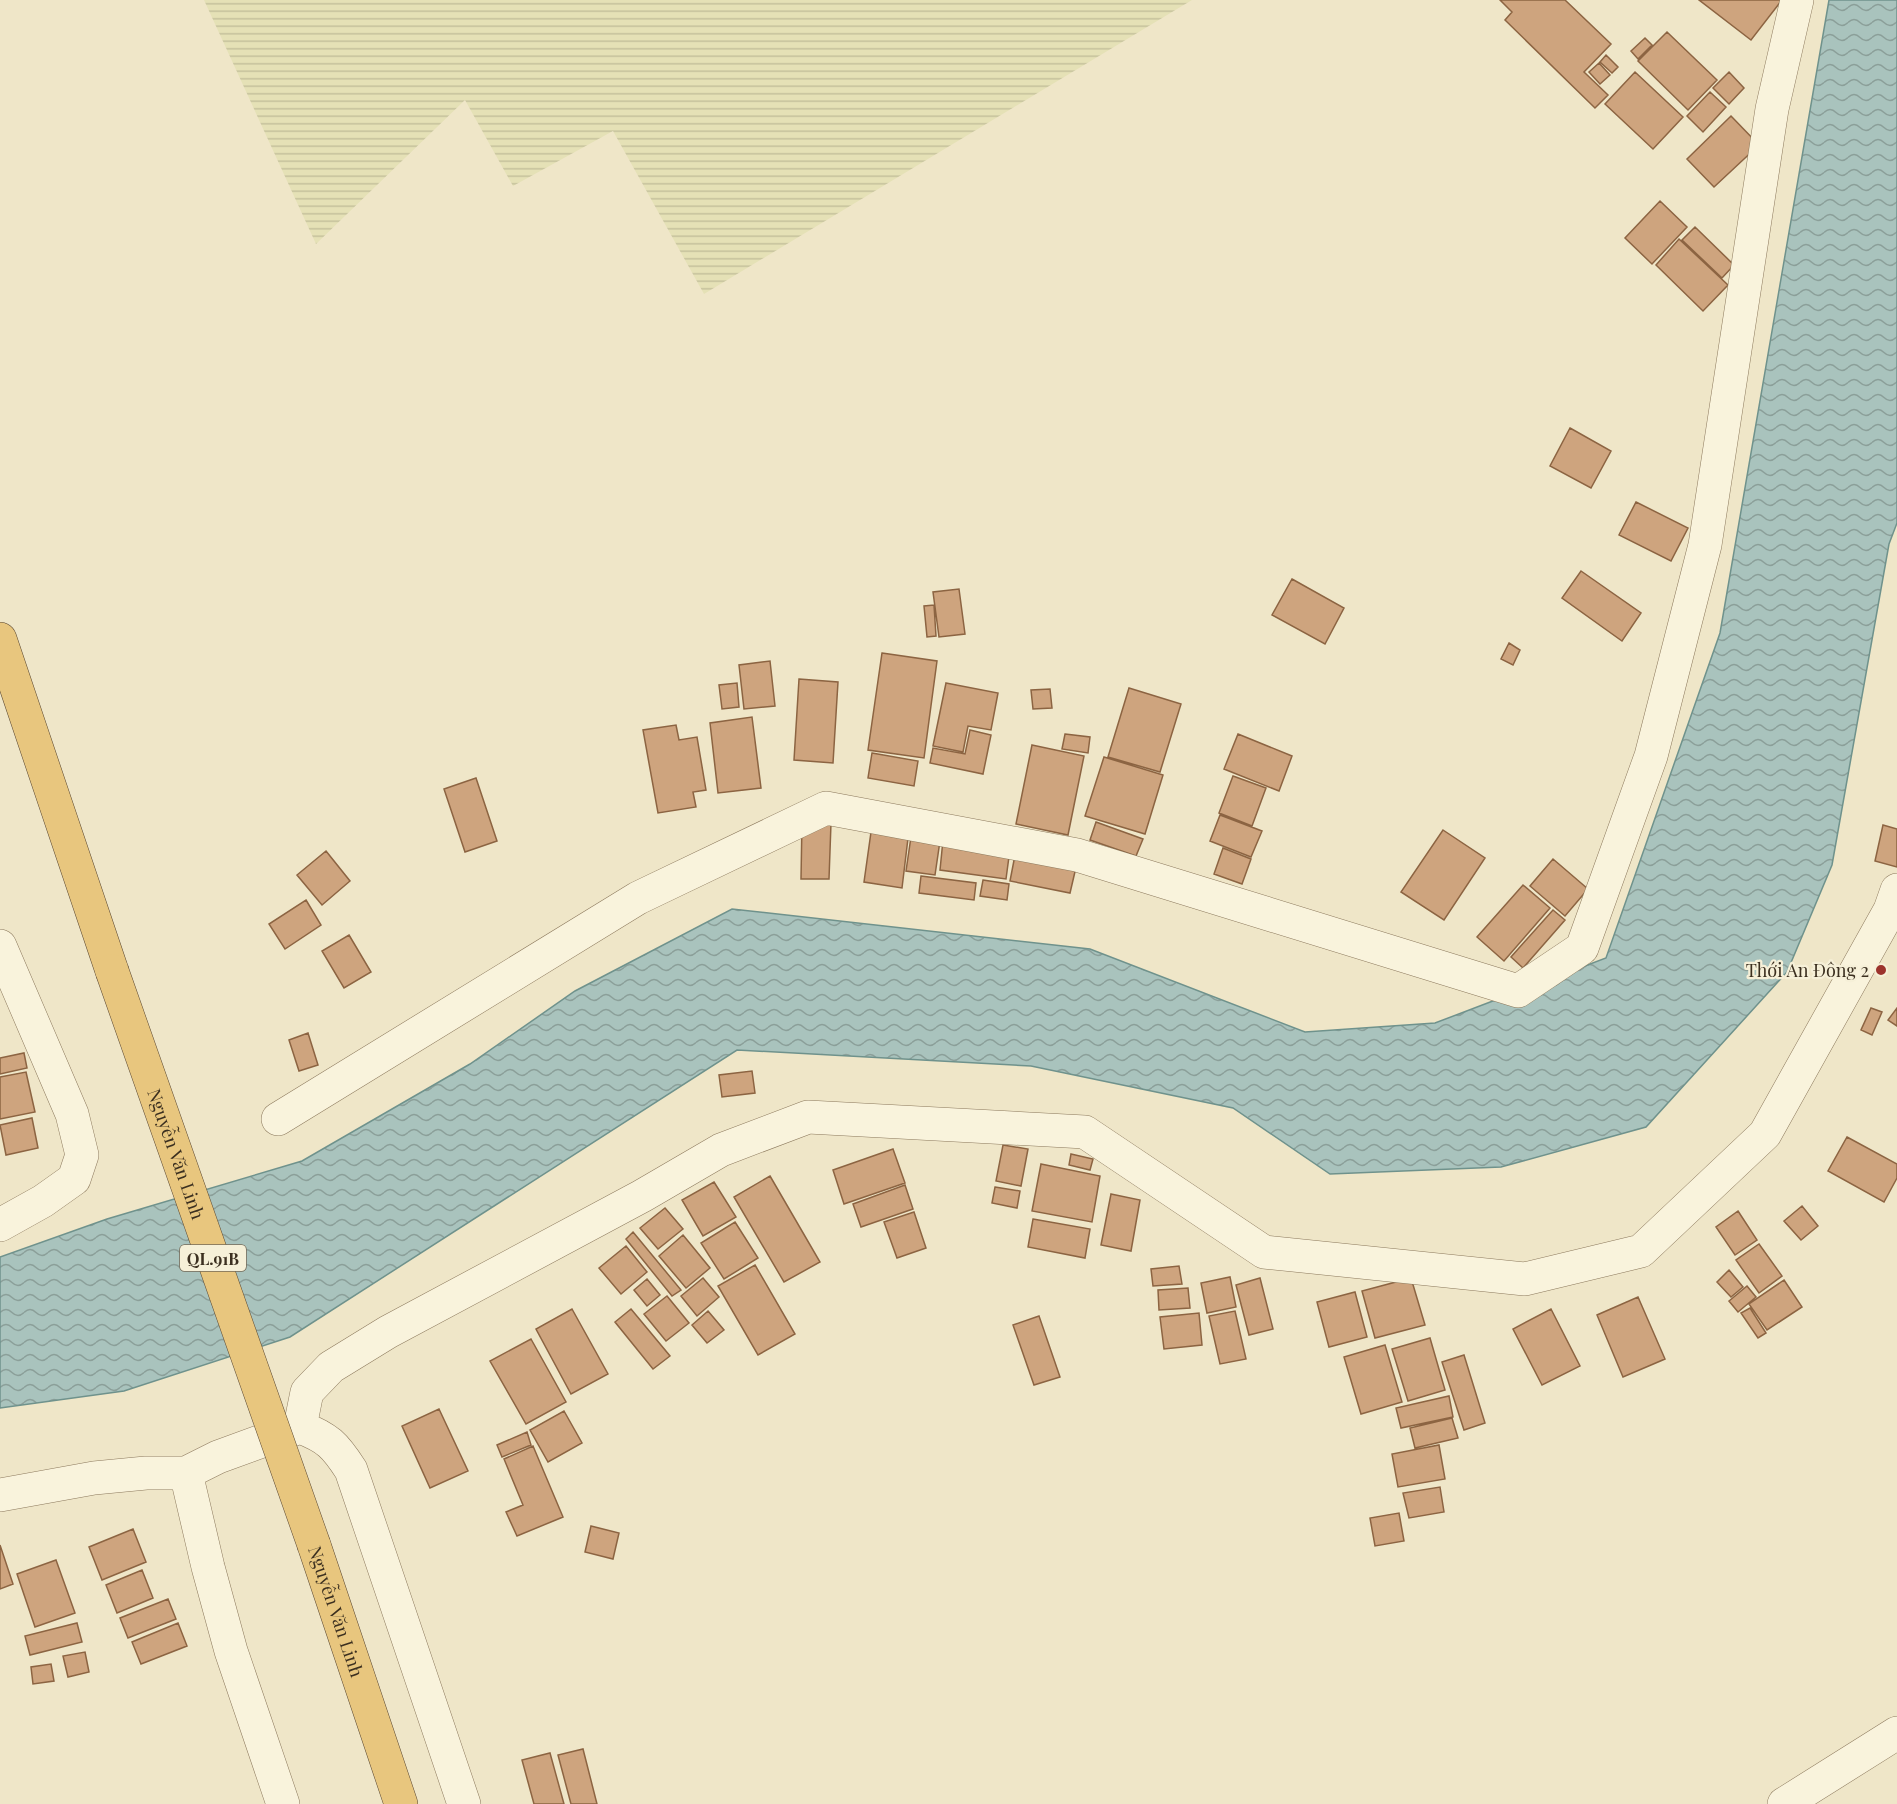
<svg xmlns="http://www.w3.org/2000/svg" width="1897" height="1804" viewBox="0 0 1897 1804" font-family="'Playfair Display',serif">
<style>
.farmland{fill:url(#farmland-rules)}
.water{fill:url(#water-waves);stroke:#6f928c;stroke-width:1.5}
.building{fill:#cea47e;stroke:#8c6442;stroke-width:1.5}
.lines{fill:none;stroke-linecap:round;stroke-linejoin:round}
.minor-casing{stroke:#8c795d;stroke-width:34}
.trunk-casing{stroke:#5a4731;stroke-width:34}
.minor{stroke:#f9f3dc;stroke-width:33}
.trunk{stroke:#e8c67e;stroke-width:33}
.trunk-bridge-casing{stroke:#5a4731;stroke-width:34;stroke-linecap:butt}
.trunk-bridge{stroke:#e8c67e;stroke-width:33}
.poi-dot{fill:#9c332c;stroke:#f6f0d8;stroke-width:2}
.labels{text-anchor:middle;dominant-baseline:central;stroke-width:4.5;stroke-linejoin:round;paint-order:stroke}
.shield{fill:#f6f0d8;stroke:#746a57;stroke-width:1.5}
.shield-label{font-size:16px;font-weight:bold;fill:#3c3020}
.poi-label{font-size:18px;fill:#3c3020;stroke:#f6f0d8;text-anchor:end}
.street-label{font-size:18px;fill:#3c3020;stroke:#f6f0d8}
</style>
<defs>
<pattern id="farmland-rules" width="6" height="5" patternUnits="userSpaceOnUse" patternTransform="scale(1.5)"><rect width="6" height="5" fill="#e5e1b6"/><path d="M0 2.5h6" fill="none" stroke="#c5c19c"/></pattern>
<pattern id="water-waves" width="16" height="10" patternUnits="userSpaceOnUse" patternTransform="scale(1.5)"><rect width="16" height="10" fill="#a9c3bd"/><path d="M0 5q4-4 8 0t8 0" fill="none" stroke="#8b9f99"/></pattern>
</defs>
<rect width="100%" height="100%" fill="#efe6c8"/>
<path class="farmland" d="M204,0h988l-488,294 -91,-163 -100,55 -48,-86 -149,144z"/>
<path class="water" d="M1829,0h68v523l-8,21 -57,321 -45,107 -141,155 -145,40 -171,7 -97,-66 -202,-42 -294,-16 -447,287 -166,54 -124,17v-151l107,-38 195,-58 168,-97 105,-73 157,-82 358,40 215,83 130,-9 171,-65 114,-325z"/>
<path class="building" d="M1500,0h65l46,44 -27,28 24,23 -13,13 -90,-88 7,-8z
M1699,0h83l-31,40z
M1667,32l50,48 -29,30 -50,-49z
M1645,38l7,7 -14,14 -7,-8z
M1606,55l12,12 -6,6 -12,-11z
M1599,63l11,12 -10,9 -11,-12z
M1635,72l48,45 -30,32 -48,-45z
M1729,72l15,16 -15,16 -16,-16z
M1710,92l16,15 -23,25 -16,-16z
M1731,116l28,29 -45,42 -27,-28z
M1660,201l27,26 -35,37 -27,-26z
M1695,227l39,38 -12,13 -40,-38z
M1679,239l49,46 -25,26 -47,-46z
M1570,428l41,23 -20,37 -41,-22z
M1636,502l52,26 -17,33 -52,-26z
M1581,571l60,42 -19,28 -60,-43z
M1292,579l52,29 -19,36 -53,-29z
M959,589l6,45 -26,3 -6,-45z
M934,605l2,31 -9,1 -3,-31z
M1509,643l11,7 -7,15 -12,-6z
M882,653l55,8 -13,97 -56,-8z
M770,661l5,45 -31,3 -5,-44z
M799,679l39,3 -5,81 -39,-3z
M737,683l2,24 -17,2 -3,-24z
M946,683l52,10 -7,37 -23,-4 -5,26 -30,-6z
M1129,688l52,16 -21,68 -52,-15z
M1050,689l2,19 -19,1 -2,-19z
M752,717l9,71 -43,5 -8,-70z
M676,725l3,15 18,-3 9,53 -13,2 3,15 -38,6 -15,-83z
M970,730l21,5 -8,39 -53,-11 3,-15 32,6z
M1065,734l25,3 -2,16 -26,-4z
M1238,734l54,22 -13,35 -55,-22z
M1032,745l52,11 -16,79 -52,-11z
M872,753l46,8 -4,25 -46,-8z
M1104,757l59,18 -18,59 -60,-18z
M1233,776l33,12 -14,38 -33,-13z
M476,778l21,63 -32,11 -21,-63z
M1220,815l42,16 -11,26 -41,-16z
M802,821l29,2 -2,56h-28z
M1096,822l47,17 -7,17 -46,-16z
M872,825l37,5 -7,58 -38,-6z
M1883,825l14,4v38l-22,-6z
M912,830l29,4 -6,41 -29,-4z
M1443,830l42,28 -41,62 -43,-28z
M943,840l67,9 -4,30 -66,-9z
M1223,848l28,11 -9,25 -28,-10z
M1016,850l61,13 -7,30 -60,-12z
M326,851l24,30 -28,24 -25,-30z
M1553,859l35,30 -23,27 -35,-30z
M921,876l55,7 -2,17 -55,-7z
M983,880l26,4 -2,16 -27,-4z
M1523,885l27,23 -46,53 -27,-24z
M306,900l15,25 -36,24 -16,-25z
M1553,910l12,10 -42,48 -12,-11z
M349,935l22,37 -27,16 -22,-37z
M1871,1008l11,4 -10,23 -11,-5z
M1897,1008v18l-9,-6z
M308,1033l10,32 -19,6 -10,-31z
M24,1053l3,15 -27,6v-16z
M752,1071l3,22 -33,4 -3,-22z
M26,1072l9,40 -35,7v-42z
M32,1118l6,30 -32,7 -6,-30z
M1847,1137l50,27v14l-13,24 -56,-31z
M1003,1145l25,4 -7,37 -25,-5z
M893,1149l12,34 -61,21 -11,-34z
M1071,1154l22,5 -3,11 -21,-5z
M1041,1164l59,12 -8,46 -60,-11z
M770,1176l50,86 -36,20 -50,-85z
M714,1182l22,35 -33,19 -21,-36z
M905,1185l8,24 -52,18 -8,-23z
M995,1187l25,4 -3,17 -25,-5z
M1111,1194l29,6 -9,51 -30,-6z
M1802,1206l16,20 -17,14 -17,-19z
M665,1208l18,21 -25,20 -18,-21z
M1738,1211l19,29 -22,15 -19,-28z
M914,1212l12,36 -29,10 -13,-36z
M1033,1219l57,10 -5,29 -57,-11z
M735,1222l23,36 -34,21 -23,-36z
M633,1232l48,58 -9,6 -46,-57z
M683,1235l27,33 -24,20 -27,-32z
M1759,1244l23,32 -23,17 -23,-33z
M626,1246l21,26 -26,22 -22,-26z
M755,1265l40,69 -37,21 -40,-69z
M1179,1266l3,18 -29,2 -2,-17z
M1729,1270l14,17 -12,10 -14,-15z
M1230,1277l6,30 -29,6 -6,-30z
M703,1278l16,19 -22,19 -16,-20z
M1260,1278l13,51 -24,6 -13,-50z
M1411,1278l14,47 -50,13 -13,-47z
M647,1279l13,16 -13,11 -13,-16z
M1784,1280l18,27 -35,23 -18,-26z
M1747,1286l9,11 -18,15 -9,-11z
M1188,1288l2,20 -31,2 -1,-20z
M1355,1292l12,45 -38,10 -12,-45z
M667,1296l22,27 -23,18 -22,-27z
M1638,1297l27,62 -42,18 -26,-62z
M1750,1308l16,25 -8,5 -17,-25z
M572,1309l36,65 -37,20 -35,-65z
M631,1309l39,47 -17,13 -38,-47z
M1551,1309l29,57 -38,19 -29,-56z
M708,1311l16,19 -17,13 -15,-18z
M1235,1311l11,48 -26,5 -11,-48z
M1199,1313l3,32 -38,4 -4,-32z
M1039,1316l21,61 -26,8 -21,-60z
M1430,1338l15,52 -37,11 -16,-52z
M531,1339l35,63 -40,22 -36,-63z
M1385,1345l17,57 -41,12 -17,-57z
M1464,1355l21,68 -21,7 -22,-68z
M1449,1396l4,21 -52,11 -5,-20z
M439,1409l29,62 -38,17 -28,-62z
M564,1411l18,32 -34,19 -18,-32z
M1452,1418l6,20 -43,10 -5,-20z
M527,1432l4,13 -29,12 -5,-12z
M1439,1445l6,34 -47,8 -6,-33z
M533,1446l30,71 -46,19 -11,-24 17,-7 -19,-46z
M1440,1487l4,25 -35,6 -6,-25z
M1399,1513l5,28 -29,5 -5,-28z
M591,1526l28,7 -6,26 -28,-7z
M133,1529l13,33 -44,18 -13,-33z
M0,1545l13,39 -13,5z
M56,1560l19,53 -40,14 -18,-53z
M142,1570l11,28 -36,15 -11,-28z
M168,1599l8,20 -48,19 -8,-20z
M77,1623l5,19 -52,13 -5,-19z
M178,1623l9,23 -46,18 -9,-22z
M85,1652l4,20 -21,5 -5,-21z
M51,1664l3,17 -21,3 -2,-17z
M583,1749l14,55h-26l-13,-49z
M550,1753l14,51h-30l-12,-44z"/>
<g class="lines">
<g class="minor-casing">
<path id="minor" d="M0,946l72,168 10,41 -8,24 -31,22 -43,24
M278,1119l360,-221 188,-90 251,47 441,136 64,-43 69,-192 54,-211 67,-436 25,-109
M300,1427l7,-35 24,-25 57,-35 254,-136 79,-46 87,-33 277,15 179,120 261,27 116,-28 124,-117 125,-224 7,-20
M186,1473l22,94 23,84 52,153
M0,1495l94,-17 52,-5h40l32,-16 82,-30c28,11 35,18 51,43l113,334
M1784,1804l113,-71"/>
</g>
<g class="trunk-casing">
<g id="trunk">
<path d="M0,639l112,332"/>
<path id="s1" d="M314,1545l87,259"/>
</g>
</g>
<use href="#minor" class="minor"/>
<use href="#trunk" class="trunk"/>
<g class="trunk-bridge-casing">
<g id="trunk-bridge">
<path id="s2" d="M112,971l202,574"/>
</g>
</g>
<use href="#trunk-bridge" class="trunk-bridge"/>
</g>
<circle class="poi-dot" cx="1881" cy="970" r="6"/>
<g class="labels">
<rect class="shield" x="180" y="1245" width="66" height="26" rx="4.5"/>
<g class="shield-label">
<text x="213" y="1258">QL.91B</text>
</g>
<g class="poi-label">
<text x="1869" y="970">Thới An Đông 2</text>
</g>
<g class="street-label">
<text stroke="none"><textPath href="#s2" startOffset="194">Nguyễn Văn Linh</textPath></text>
<text stroke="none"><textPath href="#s1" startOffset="70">Nguyễn Văn Linh</textPath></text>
</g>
</g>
</svg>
